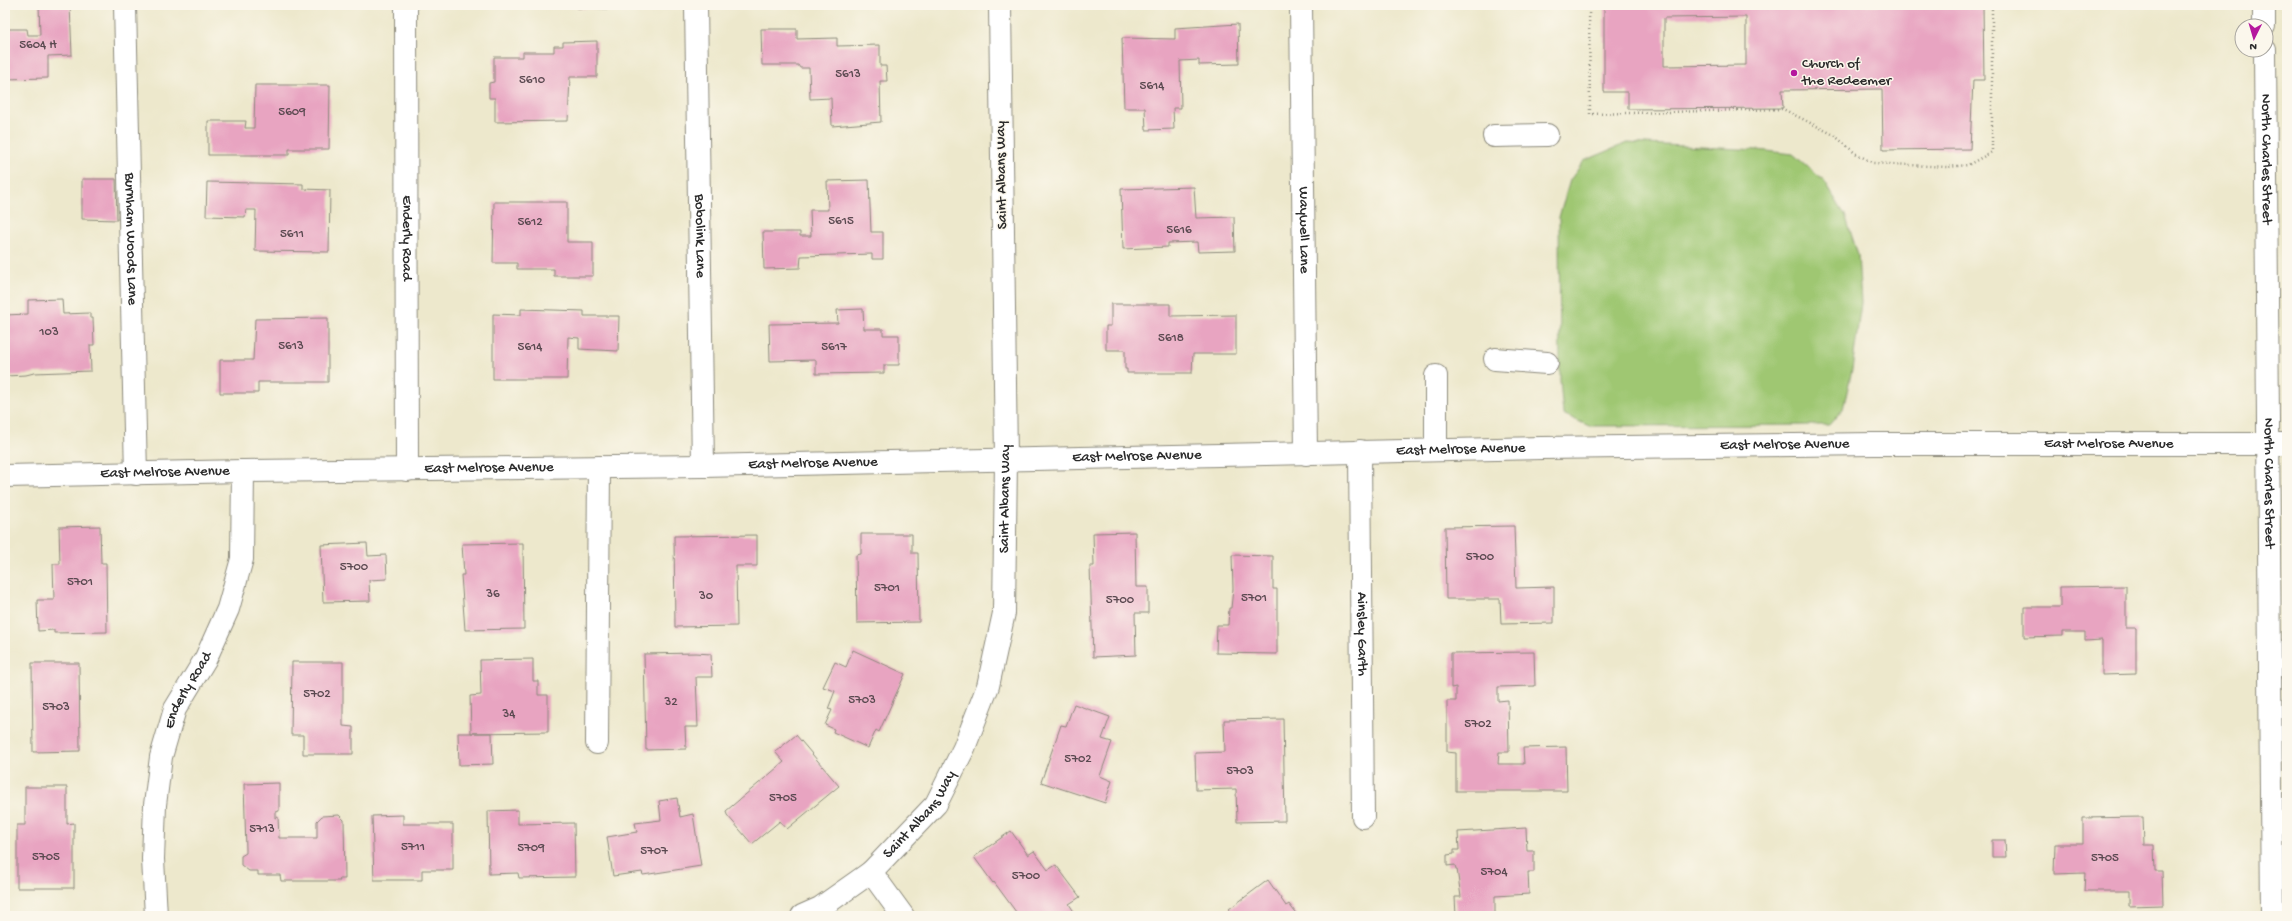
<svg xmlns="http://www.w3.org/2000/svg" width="2292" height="921" viewBox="0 0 2292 921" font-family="'Gochi Hand',sans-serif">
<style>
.green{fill:#9fc772;stroke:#65794e}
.building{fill:#e8a4c1;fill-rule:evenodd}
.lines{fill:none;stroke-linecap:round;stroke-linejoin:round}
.minor-casing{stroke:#8c8a7c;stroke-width:24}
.major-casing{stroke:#8c8a7c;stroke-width:24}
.path{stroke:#8c8a7c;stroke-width:2.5;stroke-dasharray:1 3;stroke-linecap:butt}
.minor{stroke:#fff;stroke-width:22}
.major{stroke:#fff;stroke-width:22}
.poi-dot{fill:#b5179e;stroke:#fbf7ec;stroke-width:1.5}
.labels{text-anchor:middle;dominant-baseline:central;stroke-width:3;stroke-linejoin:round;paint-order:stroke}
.number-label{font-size:13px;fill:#5a4950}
.poi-label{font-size:15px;fill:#2b2b2b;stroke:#fbf7ec;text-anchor:start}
.street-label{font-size:15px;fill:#2b2b2b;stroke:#fbf7ec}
</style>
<rect width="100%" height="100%" fill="#fbf7ec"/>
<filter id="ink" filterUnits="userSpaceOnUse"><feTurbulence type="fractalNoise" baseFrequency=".025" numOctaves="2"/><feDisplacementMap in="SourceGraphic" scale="8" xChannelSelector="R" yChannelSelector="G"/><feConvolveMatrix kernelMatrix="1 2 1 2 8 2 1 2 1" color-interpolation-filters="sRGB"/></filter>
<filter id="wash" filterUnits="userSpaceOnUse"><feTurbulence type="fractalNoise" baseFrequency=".012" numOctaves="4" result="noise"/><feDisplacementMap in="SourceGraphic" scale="16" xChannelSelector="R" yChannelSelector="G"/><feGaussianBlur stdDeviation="0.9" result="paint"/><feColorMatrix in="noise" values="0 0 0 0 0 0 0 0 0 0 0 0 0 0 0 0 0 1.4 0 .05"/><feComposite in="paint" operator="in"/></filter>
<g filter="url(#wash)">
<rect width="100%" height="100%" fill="#ede8cc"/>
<path class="green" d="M1627,143l131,7 35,4 31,27 21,34 13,40 3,48 -9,67 -9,39 -14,16 -240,1 -26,-12 -3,-34 -1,-163 11,-37 14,-19z"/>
<g id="blocks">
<path class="building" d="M39,5h31l2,50 -24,1v22l-43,1v-50h22l1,6h12z
M577,5h36v4l-36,-1z
M1604,5h379l1,75h-11l-3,69 -87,1 -1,-61 -100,1 1,18 -155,1v-17h-24zM1746,17v48l-82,1v-48z
M1238,24l1,40 -40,1v-5l-19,1 1,47h-8l1,21 -28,1 -1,-22h-21l-2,-70 53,1v-11z
M761,29h36v10l40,-1v8l43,-1v21h6l1,15h-7l1,41 -49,4 -1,-28 -21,1 -1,-31h-9l-2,-3h-36z
M597,41v36h-27l-2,44 -73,1v-24h-6v-15l5,-1v-25h29v-5h31v-6h9v-4z
M255,85h75l-1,64h-40v6h-81v-34h38l-1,7h9z
M82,179h34l1,41 -35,-1z
M869,180l2,52h12v27h-11v-5l-71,2 -1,12 -36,1 -1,-37h37v4h11l-1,-26h18l-1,-29z
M207,182l96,2v5l27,1 -1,62 -74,-1 1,-41h-10l-1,7 -39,-1z
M1194,187l2,31 38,-1 1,34 -37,1 -1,-10 -29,1v4l-45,2 -2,-60z
M494,202h73v40h26v34h-39v-7h-37v-6h-24z
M62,299l1,15 27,-1v5h3l1,27h-4l1,26 -57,2 -8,2 -21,1v-61l23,-1v-14z
M1111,304h59v12l66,-1v39h-43l-1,19h-65v-4h-2v-19h-19v-24h5z
M521,309l63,2v5h35l-1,35 -39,-2v-11l-11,-1 -1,42h-74v-65l28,1z
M863,309l1,20h19v6h16v30h-15v8l-68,1v-14l-46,1 -1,-37 69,-1 -1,-13z
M328,318v64h-70v11h-38v-33h33l2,-41z
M100,526l1,37h5l1,69 -53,1v-3l-16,1 -1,-31h17l-1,-36h7l-1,-37z
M1514,526l2,62 38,-1v36l-53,1 -1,-25h-54l-1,-72z
M1135,532l1,55h12v26h-13l1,42 -43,2 -3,-91h4l-1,-33z
M861,534h51v19h6l1,69 -62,1 -1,-68 5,-1z
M757,535v31h-21l1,60 -62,1 -1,-91z
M367,543l1,13 18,-1 1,24 -18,1 1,21 -47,1 -2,-57z
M523,543l1,86 -59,1 -4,-55h3l-2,-31z
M1232,555l41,1v33h4v65l-61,-1 1,-28h11l1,-17h2l2,-19z
M2126,586v42h10v46l-34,1v-35l-17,1v-9h-23v4l-38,1v-30h36v-20z
M853,650l52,24 -26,58 -3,-2 -8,18 -35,-16 1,-3 -9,-4 7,-15 -4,-1 7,-18 -12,-4 12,-25 11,5z
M1534,652l1,34 -37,1v14l10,-1 1,52h-10l-1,12h26l-1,-16 43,-1 1,44h-111v-38l-9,-1v-51h9v-14l-5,1v-35z
M696,653l15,1 1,23h-16l2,50h-13l1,22 -40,1 -2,-96z
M533,659v22h5v14h10v37l-77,1 -1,-37 11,-1 -1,-35z
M292,662h51v64l10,1v27h-50v-19h-12z
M32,663h47l1,88 -47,1z
M1074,704l36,13 -8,22 10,3 -12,34 12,5 -7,22 -64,-21 20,-57 5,1z
M1283,719l2,102 -48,1 -1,-33 -40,1 -1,-37 30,-1 -1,-32z
M458,733h34l1,31 -34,1z
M796,735l43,51 -52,43 -7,-8 -28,23 -25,-29 -1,-4 58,-49 -9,-10z
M279,783v28l-4,1v6l3,-1 1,21h38v-17l5,-5 17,-1 5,5 1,59h-6l1,2h-59l-1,-6h-22v-4h-9l-8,-6v-9l5,-3v-4l-2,-65z
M25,787h42v37l7,-1v65h-57v-63h8z
M677,798l3,19 13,-3 8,52 -58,9 -1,-3 -29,4 -6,-39 30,-5 -2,-9 26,-3 -2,-19z
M518,810v14l56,-1 1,54 -56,1 -1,-5 -29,1 -1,-63z
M403,815v9h50v46h-31v10h-48l-2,-64z
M2143,817l1,28h10l1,26h7l1,34 -34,1v-15h-45l1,-18 -31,1 1,-30h28v-26z
M1526,828l1,23h7v21h-6l1,22 -34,2v20h-39l-1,-19h6l-4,-28h-1l-1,-4 -8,1v-11l7,-1v-4h5l-1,-18z
M1011,831l17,24 6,-4 14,19 8,-5 24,32 -11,7 6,9 -4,3h-52l-25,-34 -1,1 -19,-26z
M1992,840h13l1,17h-14z
M1268,880l18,26 3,-2 9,12h-64l-5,-7z"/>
</g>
</g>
<g filter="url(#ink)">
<use href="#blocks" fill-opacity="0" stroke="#8c8a7c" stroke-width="1"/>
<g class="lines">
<g class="minor-casing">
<g id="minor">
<path id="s1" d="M125,5l11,469"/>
<path id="s2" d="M406,5l1,465"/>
<path id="s3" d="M696,5l7,461"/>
<path id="s4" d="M1301,5l5,449"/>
<path d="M1494,136l53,-1"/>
<path d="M1495,359l52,4"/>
<path d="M1436,450v-74"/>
<path id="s5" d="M1360,451l3,366"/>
<path id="s6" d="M5,476l238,-5 460,-5 839,-18 332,-4h413"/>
<path d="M597,743l2,-276"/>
<path d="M871,872l32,44"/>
<path id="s7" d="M156,916l-3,-57 2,-54 6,-48 14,-48 31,-51 22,-49 14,-50 1,-88"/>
<path id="s8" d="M802,916l18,-8 51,-36 65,-68 28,-56 24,-62 16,-73 2,-154 -6,-454"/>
</g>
</g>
<g class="major-casing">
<g id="major">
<path d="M2264,5v21"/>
<path id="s9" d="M2265,50l7,866"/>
</g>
</g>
<path class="path" d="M1589,5l1,109 193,-5 51,26 21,18 18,10 74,4 21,-2 24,-13v-147"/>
<use href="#minor" class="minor"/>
<use href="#major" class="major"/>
</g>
</g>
<circle class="poi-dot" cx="1794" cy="73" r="4"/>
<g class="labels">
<g class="number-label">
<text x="38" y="45">5604 H</text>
<text x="848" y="74">5613</text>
<text x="532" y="80">5610</text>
<text x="1152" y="86">5614</text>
<text x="292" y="112">5609</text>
<text x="841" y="221">5615</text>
<text x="530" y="222">5612</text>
<text x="1179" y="230">5616</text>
<text x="292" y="234">5611</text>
<text x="49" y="332">103</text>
<text x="1171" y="338">5618</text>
<text x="291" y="346">5613</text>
<text x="530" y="347">5614</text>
<text x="834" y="347">5617</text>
<text x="1480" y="557">5700</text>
<text x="354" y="567">5700</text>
<text x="80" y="582">5701</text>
<text x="887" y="588">5701</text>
<text x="493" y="594">36</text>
<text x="706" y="596">30</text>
<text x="1254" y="598">5701</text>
<text x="1120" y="600">5700</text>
<text x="317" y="694">5702</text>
<text x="862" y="700">5703</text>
<text x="671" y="702">32</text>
<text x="56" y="707">5703</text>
<text x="509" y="714">34</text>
<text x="1478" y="724">5702</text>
<text x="1078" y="759">5702</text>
<text x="1240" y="771">5703</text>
<text x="783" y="798">5705</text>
<text x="262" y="829">5713</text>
<text x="413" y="847">5711</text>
<text x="531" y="848">5709</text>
<text x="654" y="851">5707</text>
<text x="46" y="857">5705</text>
<text x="2105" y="858">5705</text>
<text x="1494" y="872">5704</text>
<text x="1026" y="876">5700</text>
</g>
<g class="poi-label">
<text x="1802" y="64">Church of<tspan x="1802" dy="17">the Redeemer</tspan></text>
</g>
<g class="street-label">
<text stroke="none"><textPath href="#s9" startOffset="109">North Charles Street</textPath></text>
<text transform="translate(1002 175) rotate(-91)">Saint Albans Way</text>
<text stroke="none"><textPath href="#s4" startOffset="225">Waywell Lane</textPath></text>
<text stroke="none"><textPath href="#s3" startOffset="231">Bobolink Lane</textPath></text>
<text stroke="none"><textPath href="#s2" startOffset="233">Enderly Road</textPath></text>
<text stroke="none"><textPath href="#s1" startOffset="234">Burnham Woods Lane</textPath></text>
<text stroke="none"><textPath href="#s6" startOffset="2104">East Melrose Avenue</textPath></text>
<text stroke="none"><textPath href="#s6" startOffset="1780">East Melrose Avenue</textPath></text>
<text stroke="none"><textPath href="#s6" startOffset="1456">East Melrose Avenue</textPath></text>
<text stroke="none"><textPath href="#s6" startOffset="1132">East Melrose Avenue</textPath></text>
<text stroke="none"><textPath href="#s6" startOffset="808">East Melrose Avenue</textPath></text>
<text stroke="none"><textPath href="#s6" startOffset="484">East Melrose Avenue</textPath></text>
<text stroke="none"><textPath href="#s6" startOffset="160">East Melrose Avenue</textPath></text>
<text stroke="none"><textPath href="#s9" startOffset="433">North Charles Street</textPath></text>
<text stroke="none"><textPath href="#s8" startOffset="494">Saint Albans Way</textPath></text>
<text stroke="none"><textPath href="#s5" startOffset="183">Ainsley Garth</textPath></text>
<text stroke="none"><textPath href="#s7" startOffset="232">Enderly Road</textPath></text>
<text stroke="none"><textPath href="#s8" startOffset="158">Saint Albans Way</textPath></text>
</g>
</g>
<rect width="2292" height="921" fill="none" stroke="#fbf7ec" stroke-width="20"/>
<g transform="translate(2254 38) rotate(185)"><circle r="19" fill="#fbf7ec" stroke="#a8a59f"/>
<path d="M0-3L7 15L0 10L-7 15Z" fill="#b5179e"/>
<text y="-6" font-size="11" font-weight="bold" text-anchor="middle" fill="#2b2b2b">N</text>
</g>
</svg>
